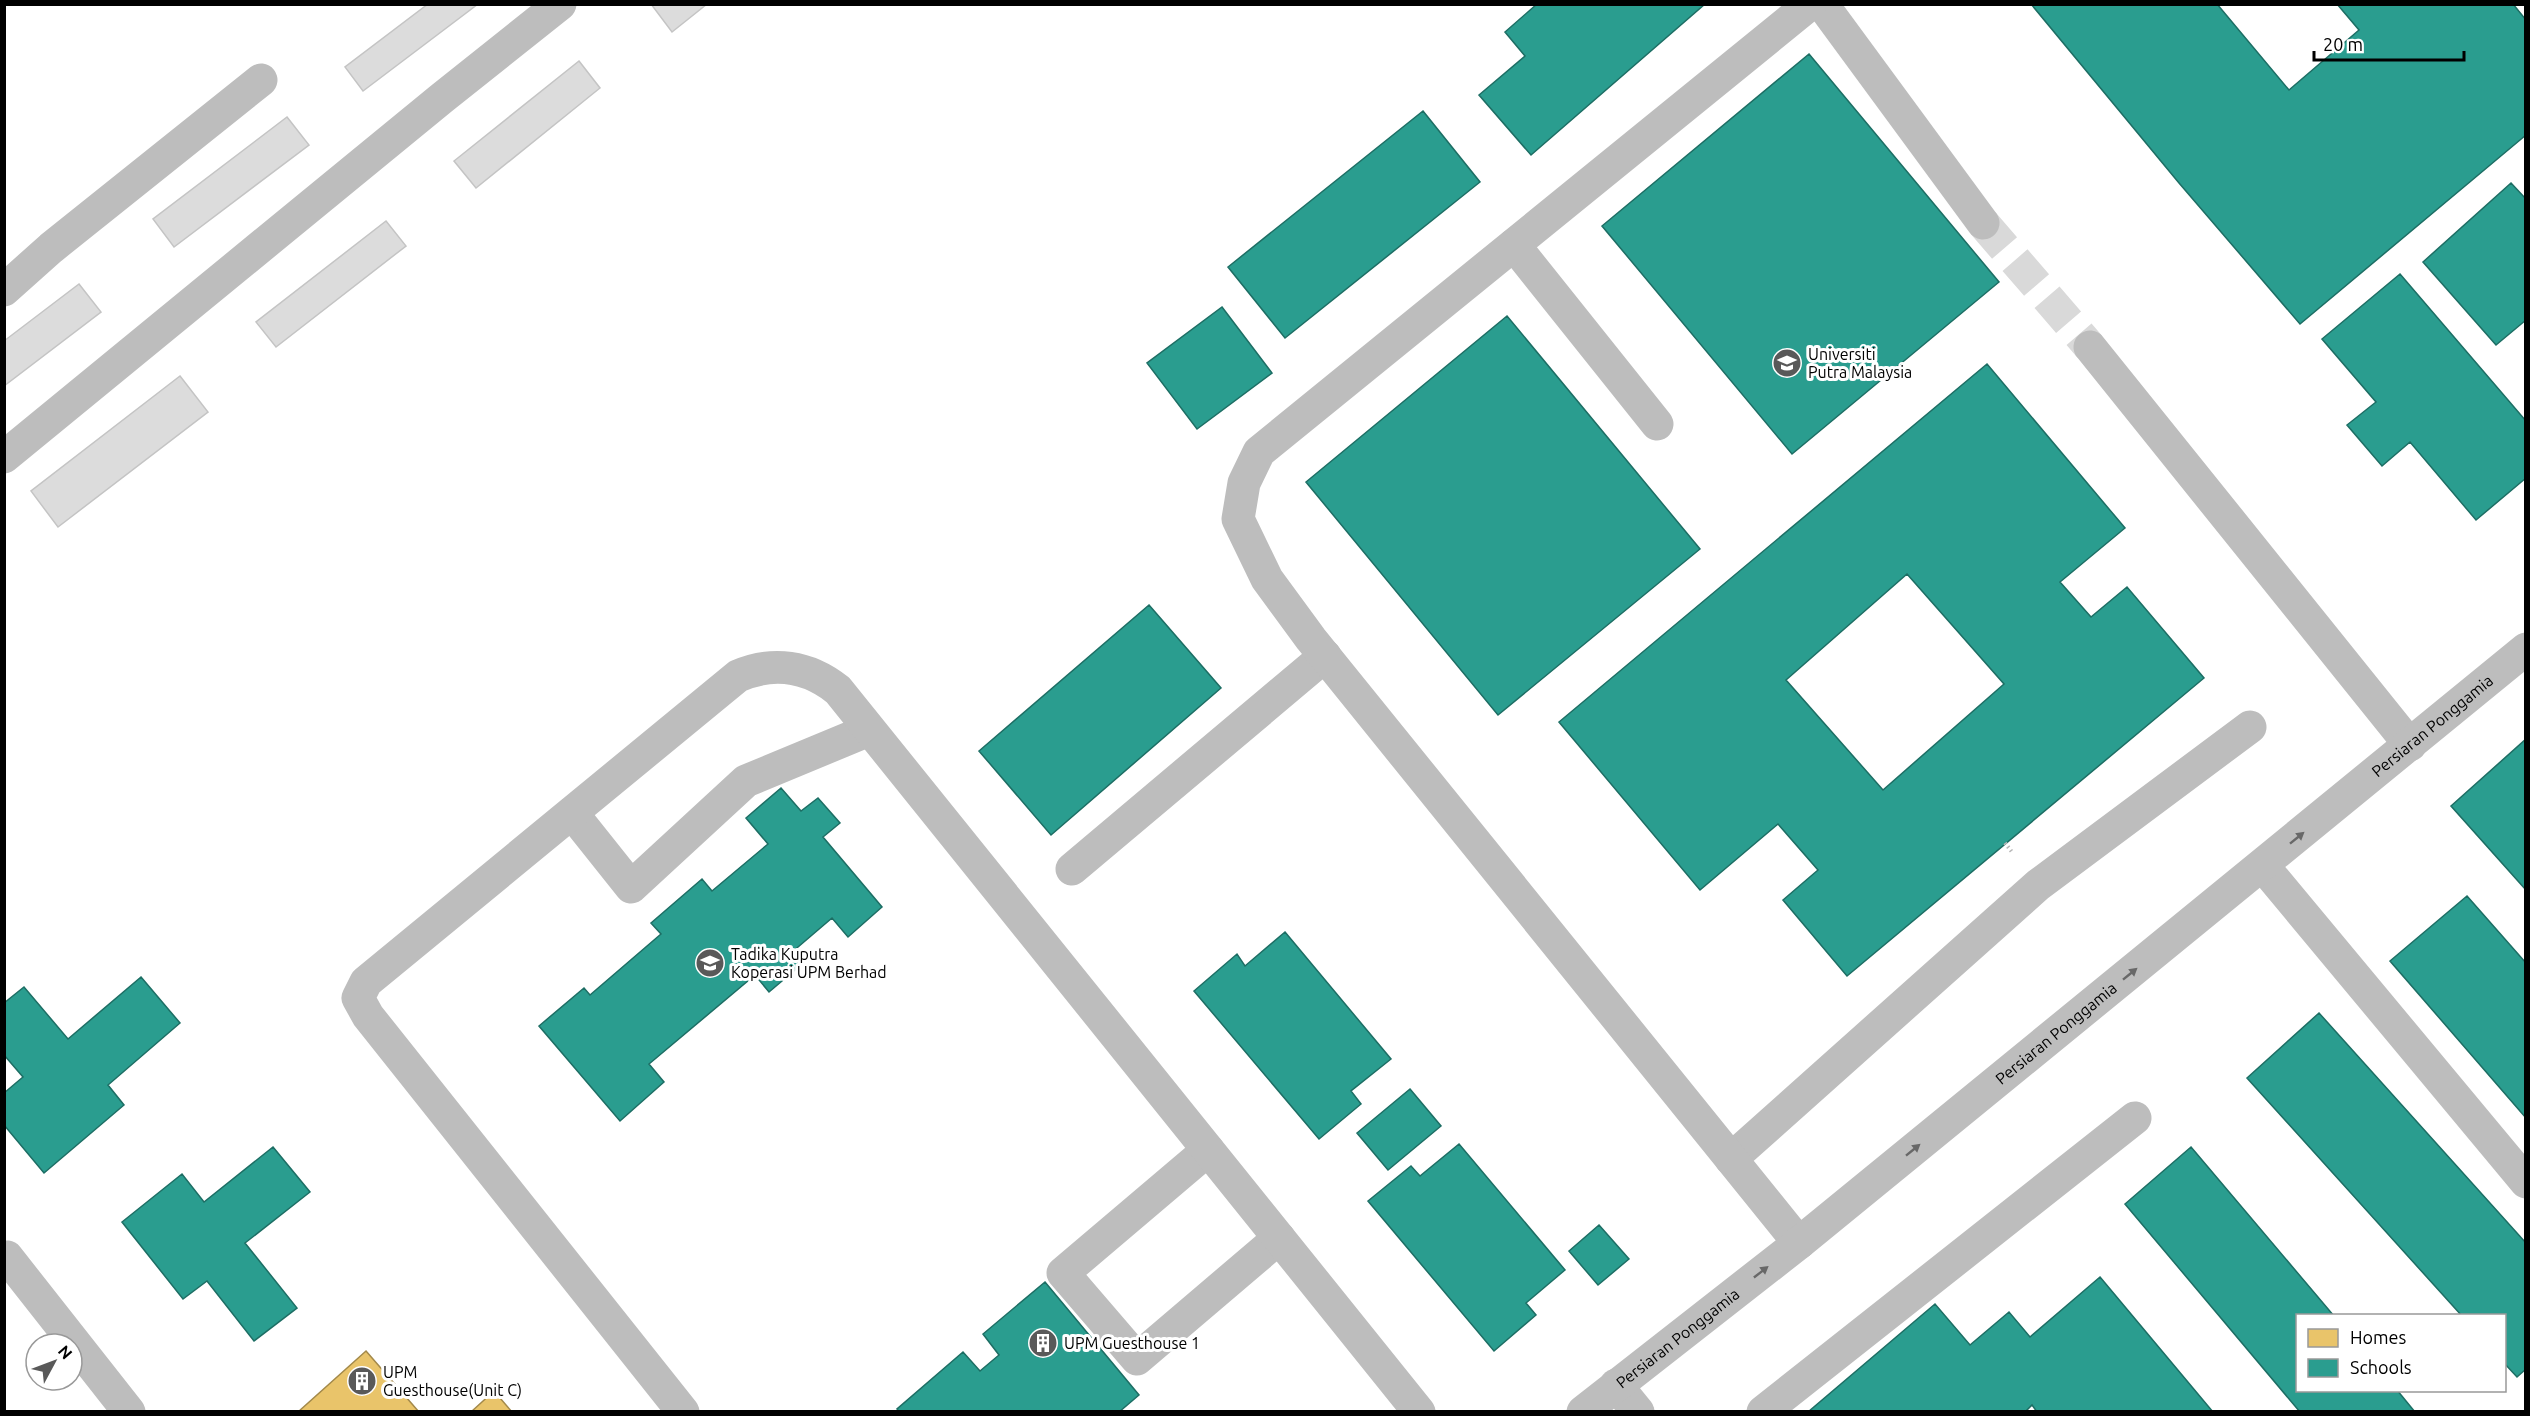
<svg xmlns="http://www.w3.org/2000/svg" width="2530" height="1416" viewBox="0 0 2530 1416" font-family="Ubuntu,sans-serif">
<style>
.homes{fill:#e9c46a;stroke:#a3894a;stroke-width:1.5}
.schools{fill:#2a9d8f;stroke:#1d6e64;stroke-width:1.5;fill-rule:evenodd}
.building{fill:#dcdcdc;stroke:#c4c4c4;stroke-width:1.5}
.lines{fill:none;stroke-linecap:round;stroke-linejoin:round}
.minor-tunnel{stroke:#d9d9d9;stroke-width:33;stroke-dasharray:33 16;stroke-linecap:butt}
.path{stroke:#b8b8b8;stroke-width:4;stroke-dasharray:1.5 3;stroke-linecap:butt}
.minor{stroke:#bdbdbd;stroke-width:33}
.oneway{fill:#686868}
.labels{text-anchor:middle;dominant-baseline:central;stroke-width:6;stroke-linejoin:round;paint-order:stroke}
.poi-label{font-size:16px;fill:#000;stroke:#fff;text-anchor:start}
.street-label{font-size:16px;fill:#000;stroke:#fff}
</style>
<rect width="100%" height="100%" fill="#fff"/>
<path class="homes" d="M366,1351l53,61h-121z
M494,1391l18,21h-41z"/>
<path class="schools" d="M1537,4h168l-174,151 -52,-60 46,-39 -20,-24z
M2031,4h186l72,86 70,-60 -22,-26h176l13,16v115l-226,189 -121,-141z
M1809,54l190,228 -207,172 -190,-228z
M1423,111l57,71 -195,156 -57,-71z
M2511,183l15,16v121l-30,25 -73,-83z
M2400,274l126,147v57l-50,42 -66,-78 -28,24 -35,-41 29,-23 -54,-63z
M1222,307l50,66 -75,56 -50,-66z
M1507,316l193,233 -202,166 -192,-233z
M1987,364l138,164 -65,54 31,35 36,-30 77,91 -357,298 -64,-76 35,-30 -40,-46 -78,66 -141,-168zM1907,574l97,110 -121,106 -97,-110z
M1149,605l72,83 -170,147 -72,-84z
M2526,739v151l-75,-84z
M781,788l20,23 17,-13 22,25 -17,14 59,70 -34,30 -16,-19 -41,35 10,12 -32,27 -14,-17 -106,89 15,18 -44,39 -81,-95 45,-38 6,7 71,-61 -10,-11 51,-44 10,12 56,-47 -22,-26z
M2467,896l59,67v155l-136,-157z
M1285,932l106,127 -40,32 10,13 -42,35 -125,-148 43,-37 8,12z
M141,977l39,46 -72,62 16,20 -80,68 -40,-48v-32l19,-16 -19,-22v-52l20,-16 44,52z
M2319,1013l207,230v126l-9,8 -13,-14v-47h-42l-215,-238z
M1410,1089l31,37 -53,44 -31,-37z
M1459,1144l106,126 -39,33 10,12 -42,36 -126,-150 43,-35 9,10z
M273,1147l37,45 -65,51 52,65 -43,33 -47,-60 -24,18 -61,-77 60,-48 22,28z
M2191,1147l143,169h-36v74h99l18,22h-115l-175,-208z
M1599,1225l30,34 -31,26 -29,-34z
M2100,1277l113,135h-176l-5,-7 -7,7h-217l127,-108 35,41 39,-33 21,25z
M1045,1282l94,113 -20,17h-220l-2,-3 66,-57 17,19 19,-16 -16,-21z"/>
<path class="building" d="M428,4h50l-115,87 -18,-24z
M651,4h56l-35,28z
M579,61l21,27 -124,100 -22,-27z
M287,117l22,28 -135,102 -21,-28z
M386,221l20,25 -130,101 -20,-25z
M79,284l22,28 -97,74v-45z
M180,376l28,36 -150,115 -27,-36z"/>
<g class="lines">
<path class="minor-tunnel" d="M1983,223l107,124"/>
<path class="path" d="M2005,843l7,9"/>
<g class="minor">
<path d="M1822,4l161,219"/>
<path d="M1514,245l143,179"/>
<path d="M4,290l47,-42 210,-168"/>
<path d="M2090,347l320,398"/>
<path d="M4,457l438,-359 118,-94"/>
<path d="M572,813l59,74 115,-106 123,-51"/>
<path d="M2263,866l263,316"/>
<path d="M1072,869l253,-213"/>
<path d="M1208,1150l-145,123 74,86 142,-121"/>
<path d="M1731,1159l307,-274 212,-158"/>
<path d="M1799,1243l-488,-604 -44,-60 -29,-60 6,-36 15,-31 551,-448"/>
<path d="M7,1257l122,155"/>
<path d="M1616,1385l22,27"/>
<path d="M683,1412l-315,-396 -10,-18 8,-16 372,-306c35,-15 70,-10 100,14l581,722"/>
<path id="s1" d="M1583,1412l216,-169 727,-594"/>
<path d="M1763,1412l372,-294"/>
</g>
</g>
<defs><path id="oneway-solid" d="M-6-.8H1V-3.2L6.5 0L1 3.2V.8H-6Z" transform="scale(1.5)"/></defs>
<g class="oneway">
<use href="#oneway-solid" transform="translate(2297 838) rotate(-39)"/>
<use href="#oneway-solid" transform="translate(2130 974) rotate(-39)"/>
<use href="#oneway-solid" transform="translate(1913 1150) rotate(-39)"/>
<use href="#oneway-solid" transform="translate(1761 1272) rotate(-38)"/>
</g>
<defs>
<g id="university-disc" transform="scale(1.5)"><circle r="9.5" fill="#595959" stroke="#fff"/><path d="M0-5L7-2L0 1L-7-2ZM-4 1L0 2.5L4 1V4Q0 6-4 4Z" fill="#fff"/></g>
<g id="school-disc" transform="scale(1.5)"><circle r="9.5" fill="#595959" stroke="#fff"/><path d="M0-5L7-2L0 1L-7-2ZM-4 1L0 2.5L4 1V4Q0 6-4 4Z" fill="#fff"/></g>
<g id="building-disc" transform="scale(1.5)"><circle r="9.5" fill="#595959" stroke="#fff"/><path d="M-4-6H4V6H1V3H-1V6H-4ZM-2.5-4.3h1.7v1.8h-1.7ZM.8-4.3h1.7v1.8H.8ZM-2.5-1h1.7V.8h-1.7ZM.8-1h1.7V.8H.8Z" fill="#fff"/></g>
</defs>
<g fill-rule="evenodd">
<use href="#university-disc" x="1787" y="363"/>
<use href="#school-disc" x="710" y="963"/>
<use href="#building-disc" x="1043" y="1343"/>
<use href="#building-disc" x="362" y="1381"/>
</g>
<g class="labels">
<g class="poi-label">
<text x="1808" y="354">Universiti<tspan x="1808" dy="18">Putra Malaysia</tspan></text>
<text x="731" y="954">Tadika Kuputra<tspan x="731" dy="18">Koperasi UPM Berhad</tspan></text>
<text x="1064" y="1343">UPM Guesthouse 1</text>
<text x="383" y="1372">UPM<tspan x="383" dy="18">Guesthouse(Unit C)</tspan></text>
</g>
<g class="street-label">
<text stroke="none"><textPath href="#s1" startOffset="1092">Persiaran Ponggamia</textPath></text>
<text stroke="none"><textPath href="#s1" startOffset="606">Persiaran Ponggamia</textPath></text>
<text stroke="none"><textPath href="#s1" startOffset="120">Persiaran Ponggamia</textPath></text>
</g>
</g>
<rect width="2530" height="1416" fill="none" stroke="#000000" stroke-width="12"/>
<rect x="2296" y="1314" width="210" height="78" fill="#ffffff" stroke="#999999" stroke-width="1.5"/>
<rect x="2308" y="1329" width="30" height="18" fill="#e9c46a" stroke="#999999" stroke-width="1.5"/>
<text x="2350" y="1344" font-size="18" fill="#000000">Homes</text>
<rect x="2308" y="1359" width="30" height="18" fill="#2a9d8f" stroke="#999999" stroke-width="1.5"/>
<text x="2350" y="1374" font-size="18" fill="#000000">Schools</text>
<g transform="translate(54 1362) rotate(49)"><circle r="28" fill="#ffffff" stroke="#999999" stroke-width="1.5"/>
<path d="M0-4.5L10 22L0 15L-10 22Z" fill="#595959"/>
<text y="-9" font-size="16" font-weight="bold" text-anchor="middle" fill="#000000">N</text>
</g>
<path d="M2314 51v9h150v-9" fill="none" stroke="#000000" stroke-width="3"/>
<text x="2323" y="51" font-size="18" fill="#000000" stroke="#ffffff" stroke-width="4.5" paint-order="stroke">20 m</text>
</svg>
